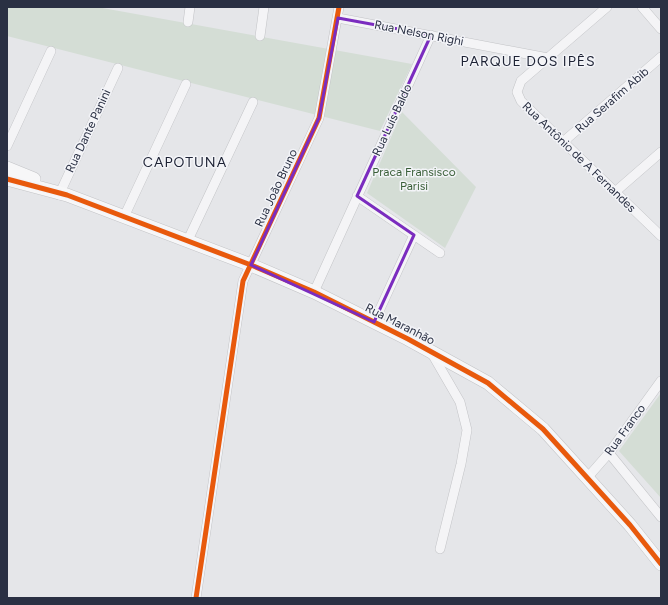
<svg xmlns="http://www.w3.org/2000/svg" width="668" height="605" viewBox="0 0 668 605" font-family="Figtree,sans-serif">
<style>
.green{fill:#d4ddd5}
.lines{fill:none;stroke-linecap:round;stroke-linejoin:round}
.minor-casing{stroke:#c3c4c7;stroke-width:10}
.secondary-casing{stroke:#c3c4c7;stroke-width:14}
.minor{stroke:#f4f4f6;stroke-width:9}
.secondary{stroke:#f7f7f8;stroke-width:13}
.cycleway-casing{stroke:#f3f4f8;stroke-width:8}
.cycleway{stroke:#e8590c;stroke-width:5}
.marked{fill:none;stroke:#7b2cbf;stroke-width:3;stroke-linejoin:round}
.labels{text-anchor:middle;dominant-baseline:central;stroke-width:3;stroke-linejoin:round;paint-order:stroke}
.street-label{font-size:12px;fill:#2a3043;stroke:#f3f4f8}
.park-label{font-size:12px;fill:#3a5f38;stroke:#f3f4f8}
.quarter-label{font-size:14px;letter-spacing:1px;fill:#1d2234;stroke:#f3f4f8}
</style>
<rect width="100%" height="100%" fill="#e5e6e9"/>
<path class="green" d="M7,7h90l315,57 -32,67 -373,-95z
M402,112l74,75 -31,61 -78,-55z
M661,393v105l-42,-47z"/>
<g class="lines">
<g class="minor-casing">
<path id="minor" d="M607,7l-86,74 -4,11 4,9 140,135
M642,7l19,22
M338,18l210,40
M188,22l2,-15
M260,36l4,-29
M563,142l98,-85
M7,146l44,-95
M615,192l46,-40
M59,195l59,-127
M357,196l83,57
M124,217l62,-133
M187,242l66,-140
M314,292l117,-257
M374,322l40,-87
M431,352l29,50 7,28 -6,34 -21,85
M609,453l52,64
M588,477l21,-24 52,-72
M196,598l47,-317 76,-163 20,-111"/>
</g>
<g class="secondary-casing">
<path id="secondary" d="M7,168l27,11
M7,179l60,16 184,70 63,27 94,47 80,44 55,46 87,96 31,39"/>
</g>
<use href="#minor" class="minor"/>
<use href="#secondary" class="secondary"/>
<g class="cycleway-casing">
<path id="cycleway" d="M7,179l60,16 184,70 63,27 94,47 80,44 55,46 87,96 31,39
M196,598l47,-317 76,-163 20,-111"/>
</g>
<use href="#cycleway" class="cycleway"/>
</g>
<path class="marked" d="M338,18l93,17 -74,161 57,39 -40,87 -123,-57 68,-147z"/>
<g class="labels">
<g class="street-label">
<text transform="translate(419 33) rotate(11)">Rua Nelson Righi</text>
<text transform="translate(612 100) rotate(-41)">Rua Serafim Abib</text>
<text transform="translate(392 120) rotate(-65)">Rua Luís Baldo</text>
<text transform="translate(88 131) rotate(-65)">Rua Dante Panini</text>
<text transform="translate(579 157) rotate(44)">Rua Antônio de A Fernandes</text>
<text transform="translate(276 188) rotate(-65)">Rua João Bruno</text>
<text transform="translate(400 324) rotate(27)">Rua Maranhão</text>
<text transform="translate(625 430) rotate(-54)">Rua Franco</text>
</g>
<g class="park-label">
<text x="414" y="172">Praca Fransisco<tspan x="414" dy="14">Parisi</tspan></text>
</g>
<g class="quarter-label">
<text x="528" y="61">PARQUE DOS IPÊS</text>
<text x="185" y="162">CAPOTUNA</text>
</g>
</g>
<rect width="668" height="605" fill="none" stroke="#2a3043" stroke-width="16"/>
</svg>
